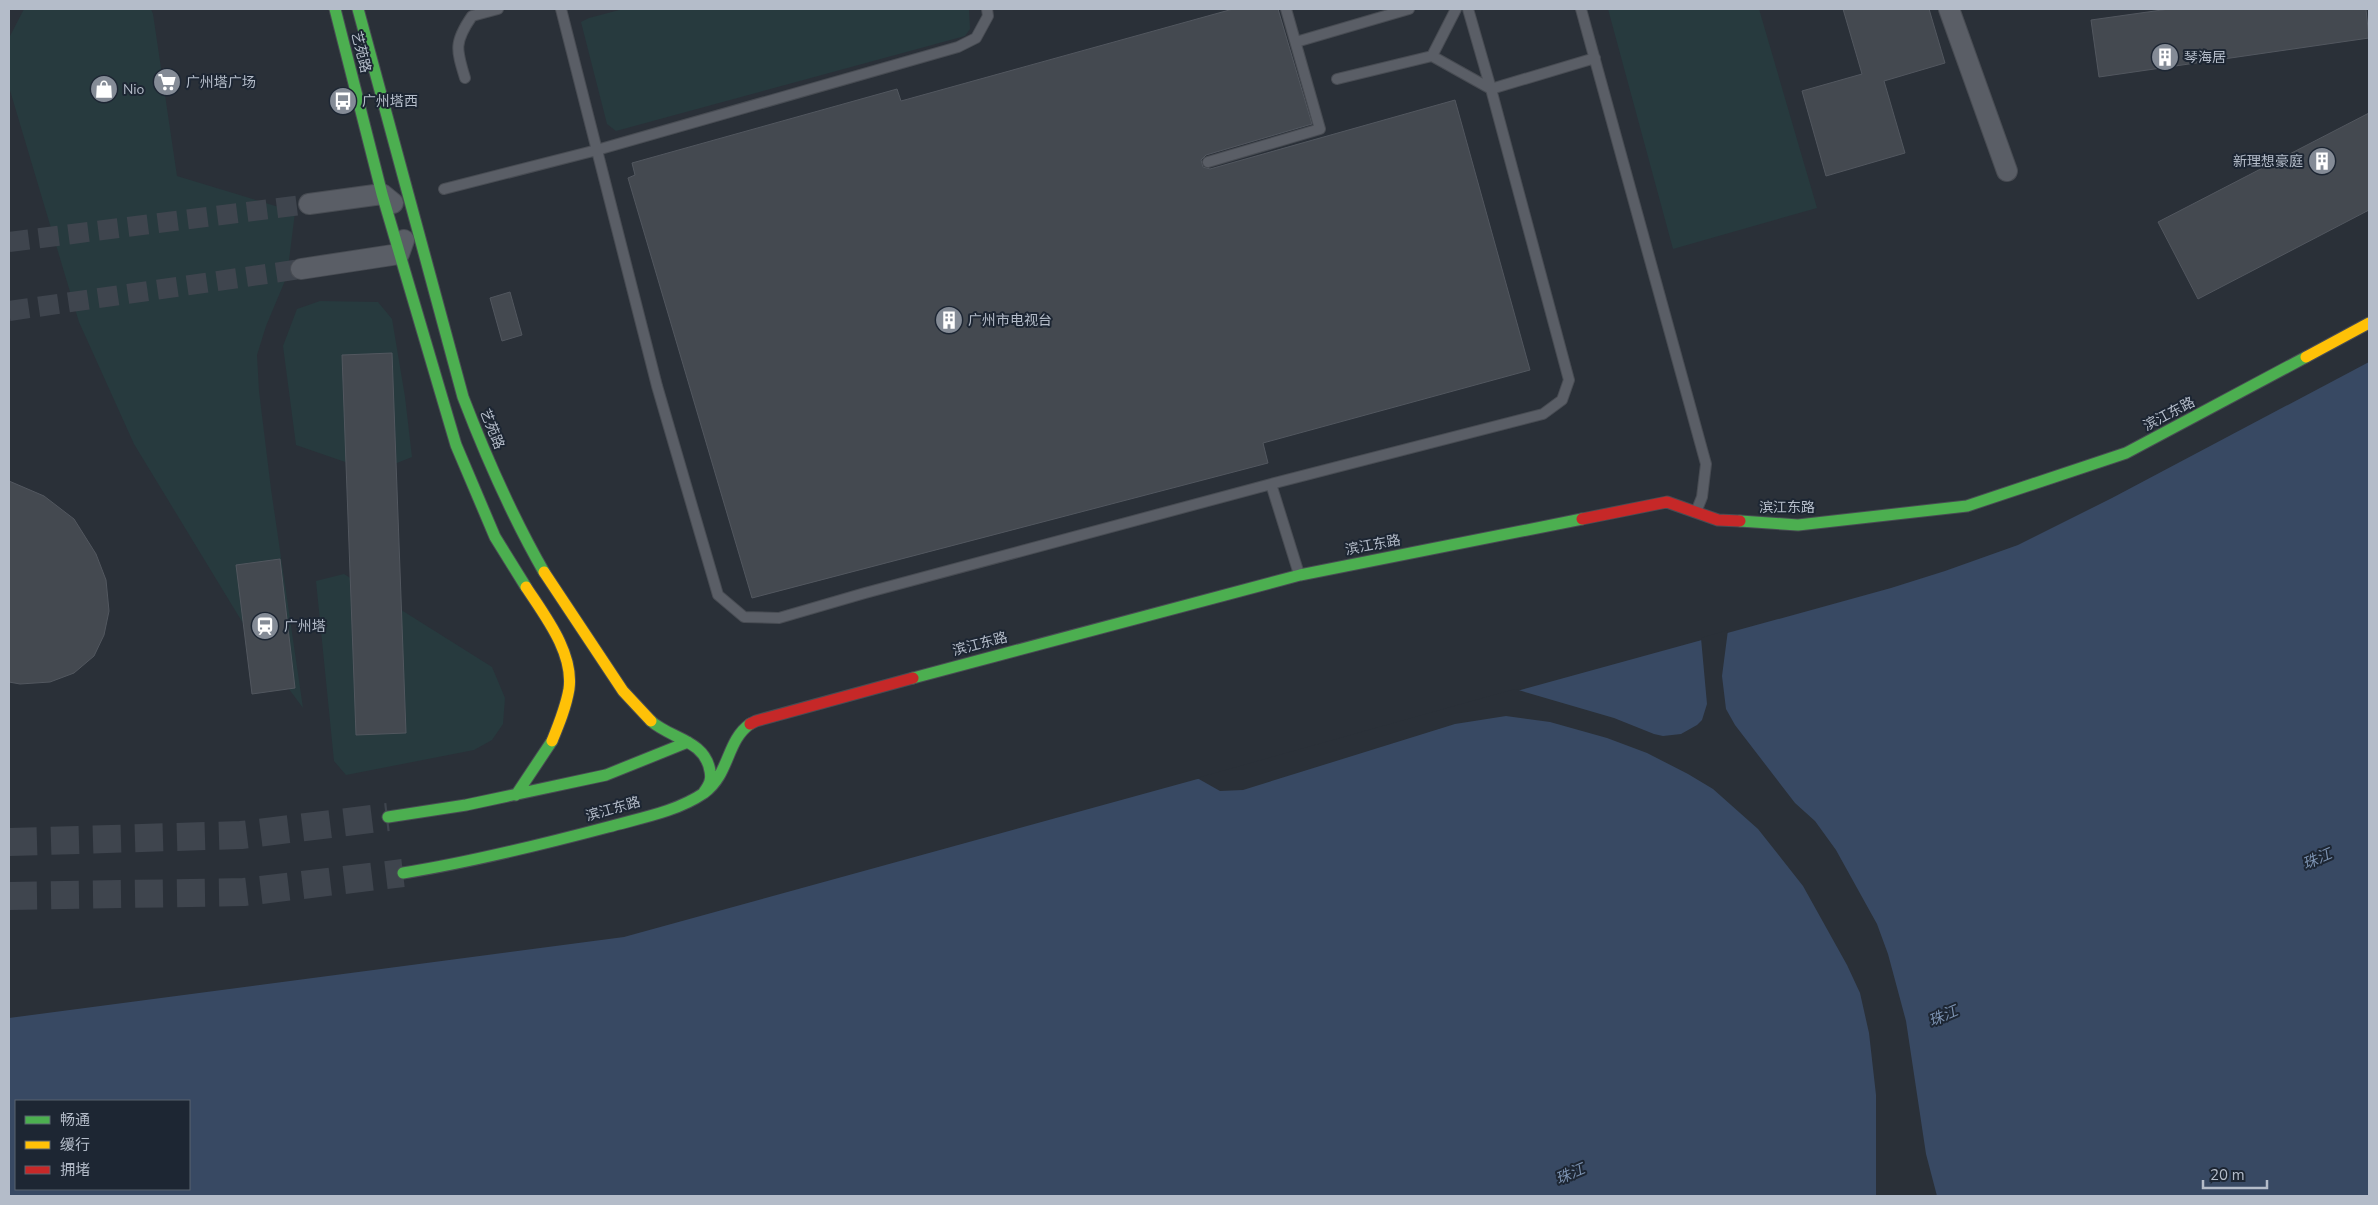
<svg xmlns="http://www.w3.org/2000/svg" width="2378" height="1205" viewBox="0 0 2378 1205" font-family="'Nunito Sans','Noto Sans SC',sans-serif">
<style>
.green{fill:#273a3e}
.water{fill:#384963;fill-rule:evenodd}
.pier{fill:#2a3038}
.building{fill:#444950;stroke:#52575f}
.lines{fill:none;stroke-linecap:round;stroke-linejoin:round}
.street-tunnel{stroke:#3f454e;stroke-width:20;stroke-dasharray:20 10;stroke-linecap:butt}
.secondary-tunnel{stroke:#3f454e;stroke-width:28;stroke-dasharray:28 14;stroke-linecap:butt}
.lane-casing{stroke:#484c53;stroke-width:12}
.street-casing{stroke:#484c53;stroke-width:22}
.fast-casing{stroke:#484c53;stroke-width:13}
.slow-casing{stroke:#484c53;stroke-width:13}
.jam-casing{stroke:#484c53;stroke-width:13}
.lane{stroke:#5a5e66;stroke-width:10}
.street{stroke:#5a5e66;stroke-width:20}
.fast{stroke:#4caf50;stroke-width:11}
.slow{stroke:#ffc107;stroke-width:11}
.jam{stroke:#c62828;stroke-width:11}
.labels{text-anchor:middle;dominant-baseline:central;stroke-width:4;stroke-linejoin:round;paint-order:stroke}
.street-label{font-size:14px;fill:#b4bcc9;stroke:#1d2633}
.poi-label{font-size:14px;fill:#b4bcc9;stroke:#1d2633;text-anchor:start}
.water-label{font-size:15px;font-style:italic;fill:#7c92b1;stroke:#1d2633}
</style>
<rect width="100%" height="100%" fill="#2a3038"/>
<path class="green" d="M24,9h127l2,5 24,162 118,36 -8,64 -21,50 -9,29 2,36 12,98 32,219 -48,-65 -121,-199 -55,-122 -70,-235v-49z
M623,9h346l1,20 -5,7 -349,95 -9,-7 -26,-102 8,-4z
M1608,9h151l58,199 -144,41z
M320,301l58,1 14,17 13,78 7,60 -30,12 -28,-4 -58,-20 -13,-99 14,-37z
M344,574l148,93 13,31 -2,26 -11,16 -18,10 -128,25 -12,-14 -18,-180z"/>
<path class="water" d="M2369,362v834h-2360v-178l615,-81 1267,-349 54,-17 73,-26 94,-47zM16,1101h173v88h-173z"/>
<path class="pier" d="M1728,630l-6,46 4,33 9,16 60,78 20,18 21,29 41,74 11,30 18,67 20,133 11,42h-61v-101l-7,-62 -9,-40 -13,-28 -44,-79 -45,-57 -45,-40 -25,-15 -41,-21 -40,-15 -57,-16 -44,-6 -51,8 -212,66 -23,1 -23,-13 318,-89 99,29 40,16 9,2 18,-2 16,-9 5,-5 5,-16 -6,-66z"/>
<path class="building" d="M1233,9h45l34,115 -106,31 -5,5 2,7 7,2 245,-69 75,270 -267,73 5,20 -516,135 -124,-420 7,-3 -3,-12 265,-74 4,12z
M1843,9h86l16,54 -61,18 21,72 -79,23 -24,-85 60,-17z
M2169,9h197l3,29 -270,39 -8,-57z
M2369,113v97l-171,89 -40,-77z
M510,292l12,43 -20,6 -12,-43z
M392,353l14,380 -50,2 -14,-380z
M9,481l35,15 30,23 22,35 10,26 3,31 -5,24 -10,21 -20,17 -24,9 -30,2 -11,-2z
M280,559l15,129 -43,6 -16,-129z"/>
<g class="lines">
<path class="street-tunnel" d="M9,242l300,-38
M9,311l292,-42"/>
<path class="secondary-tunnel" d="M9,842l232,-7 147,-18
M9,896l235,-4 159,-19"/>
<g class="lane-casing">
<path id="lane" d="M561,9l96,377 61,209 26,22 35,1 86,-25 406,-109 28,90
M1468,9l23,80 104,-31
M1581,9l125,455 -4,33 -6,15
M1296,42l113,-33
M465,78c-9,-29 -11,-36 7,-62l26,-7
M1337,79l95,-23
M1208,162l112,-33 -34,-120
M444,189l153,-39 361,-103 18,-9 12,-22 -1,-7
M1271,484l272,-70 19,-14 7,-20 -78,-291 -59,-33 24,-47"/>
</g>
<g class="street-casing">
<path id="street" d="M1949,9l58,162
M309,204l73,-10 11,9
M301,269l98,-15 5,-14"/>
</g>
<g class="fast-casing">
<path id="fast" d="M335,9l47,185 74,251 39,92 31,50
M358,9l105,388c23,60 49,119 81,175
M1740,521l58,4 169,-19 159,-53 180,-96
M913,678l387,-103 282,-56
M651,721c20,18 54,19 59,50 2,9 -1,14 -6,21
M516,795l36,-54
M388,817l78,-12 140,-30 82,-33
M403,873c69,-11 137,-28 205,-46 32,-9 68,-15 96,-34 26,-19 22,-52 46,-69"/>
</g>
<g class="slow-casing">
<path id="slow" d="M2306,357l63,-34
M544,572l79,119 28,30
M526,587c19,29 48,66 43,102 -3,18 -10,35 -17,52"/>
</g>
<g class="jam-casing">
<path id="jam" d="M1582,519l85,-17 51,18 22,1
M750,724l6,-3 157,-43"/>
</g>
<use href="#lane" class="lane"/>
<use href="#street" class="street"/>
<use href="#fast" class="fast"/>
<use href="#slow" class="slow"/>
<use href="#jam" class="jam"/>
</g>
<defs>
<g id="building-disc" transform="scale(1.4375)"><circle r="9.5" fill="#848b96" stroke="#1d2633"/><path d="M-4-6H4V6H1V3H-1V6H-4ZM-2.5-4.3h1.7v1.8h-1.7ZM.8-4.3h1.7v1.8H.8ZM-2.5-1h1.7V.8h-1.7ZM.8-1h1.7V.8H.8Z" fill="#fff"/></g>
<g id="supermarket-disc" transform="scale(1.4375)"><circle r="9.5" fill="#848b96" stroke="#1d2633"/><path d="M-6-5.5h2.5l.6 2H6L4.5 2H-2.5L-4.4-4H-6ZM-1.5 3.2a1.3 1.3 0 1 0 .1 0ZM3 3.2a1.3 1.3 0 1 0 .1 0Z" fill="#fff"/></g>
<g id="shop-disc" transform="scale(1.4375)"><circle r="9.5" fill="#848b96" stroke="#1d2633"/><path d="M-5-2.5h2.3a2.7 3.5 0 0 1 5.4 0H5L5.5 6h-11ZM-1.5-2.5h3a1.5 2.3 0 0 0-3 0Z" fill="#fff"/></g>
<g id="bus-disc" transform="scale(1.4375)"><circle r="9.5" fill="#848b96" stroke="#1d2633"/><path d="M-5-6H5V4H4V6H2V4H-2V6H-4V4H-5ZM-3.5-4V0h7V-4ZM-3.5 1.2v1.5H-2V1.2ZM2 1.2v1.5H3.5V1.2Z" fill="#fff"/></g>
<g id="station-disc" transform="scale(1.4375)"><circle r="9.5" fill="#848b96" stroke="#1d2633"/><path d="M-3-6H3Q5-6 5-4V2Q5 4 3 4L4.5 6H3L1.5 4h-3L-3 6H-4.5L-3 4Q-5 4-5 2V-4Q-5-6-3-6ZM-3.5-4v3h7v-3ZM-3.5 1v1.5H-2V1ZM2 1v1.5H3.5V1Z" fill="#fff"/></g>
</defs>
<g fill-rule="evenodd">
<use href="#building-disc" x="2165" y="57"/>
<use href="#supermarket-disc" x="167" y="82"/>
<use href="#shop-disc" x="104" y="89"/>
<use href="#bus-disc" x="343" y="101"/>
<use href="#building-disc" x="2322" y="161"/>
<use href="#building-disc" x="949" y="320"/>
<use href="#station-disc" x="265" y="626"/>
</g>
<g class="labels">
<g class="street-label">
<text transform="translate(361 52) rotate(76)">艺苑路</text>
<text transform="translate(2169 414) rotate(-28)">滨江东路</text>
<text transform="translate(492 429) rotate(68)">艺苑路</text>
<text x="1787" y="507">滨江东路</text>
<text transform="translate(1373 545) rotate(-11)">滨江东路</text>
<text transform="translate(980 644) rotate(-15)">滨江东路</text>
<text transform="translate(613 809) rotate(-16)">滨江东路</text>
</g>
<g class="poi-label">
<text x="2184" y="57">琴海居</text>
<text x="186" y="82">广州塔广场</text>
<text x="123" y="89">Nio</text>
<text x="362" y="101">广州塔西</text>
<text x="2303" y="161" text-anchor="end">新理想豪庭</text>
<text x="968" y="320">广州市电视台</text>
<text x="284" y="626">广州塔</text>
</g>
<g class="water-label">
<text transform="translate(2317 859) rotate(-23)">珠江</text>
<text transform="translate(1943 1016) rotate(-23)">珠江</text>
<text transform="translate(1570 1174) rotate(-23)">珠江</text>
</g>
</g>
<rect width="2378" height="1205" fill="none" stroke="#b4bcc9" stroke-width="20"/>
<rect x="15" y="1100" width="175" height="90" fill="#1d2633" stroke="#59626f"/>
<rect x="25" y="1116" width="25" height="8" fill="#4caf50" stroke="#59626f"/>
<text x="60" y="1125" font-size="15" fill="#b4bcc9">畅通</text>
<rect x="25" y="1141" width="25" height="8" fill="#ffc107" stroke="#59626f"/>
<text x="60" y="1150" font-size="15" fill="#b4bcc9">缓行</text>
<rect x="25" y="1166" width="25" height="8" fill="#c62828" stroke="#59626f"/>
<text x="60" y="1175" font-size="15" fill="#b4bcc9">拥堵</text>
<path d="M2203 1180v8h64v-8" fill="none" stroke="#b4bcc9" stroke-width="2.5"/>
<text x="2210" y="1180" font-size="15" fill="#b4bcc9" stroke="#1d2633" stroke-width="4" paint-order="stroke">20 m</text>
</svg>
